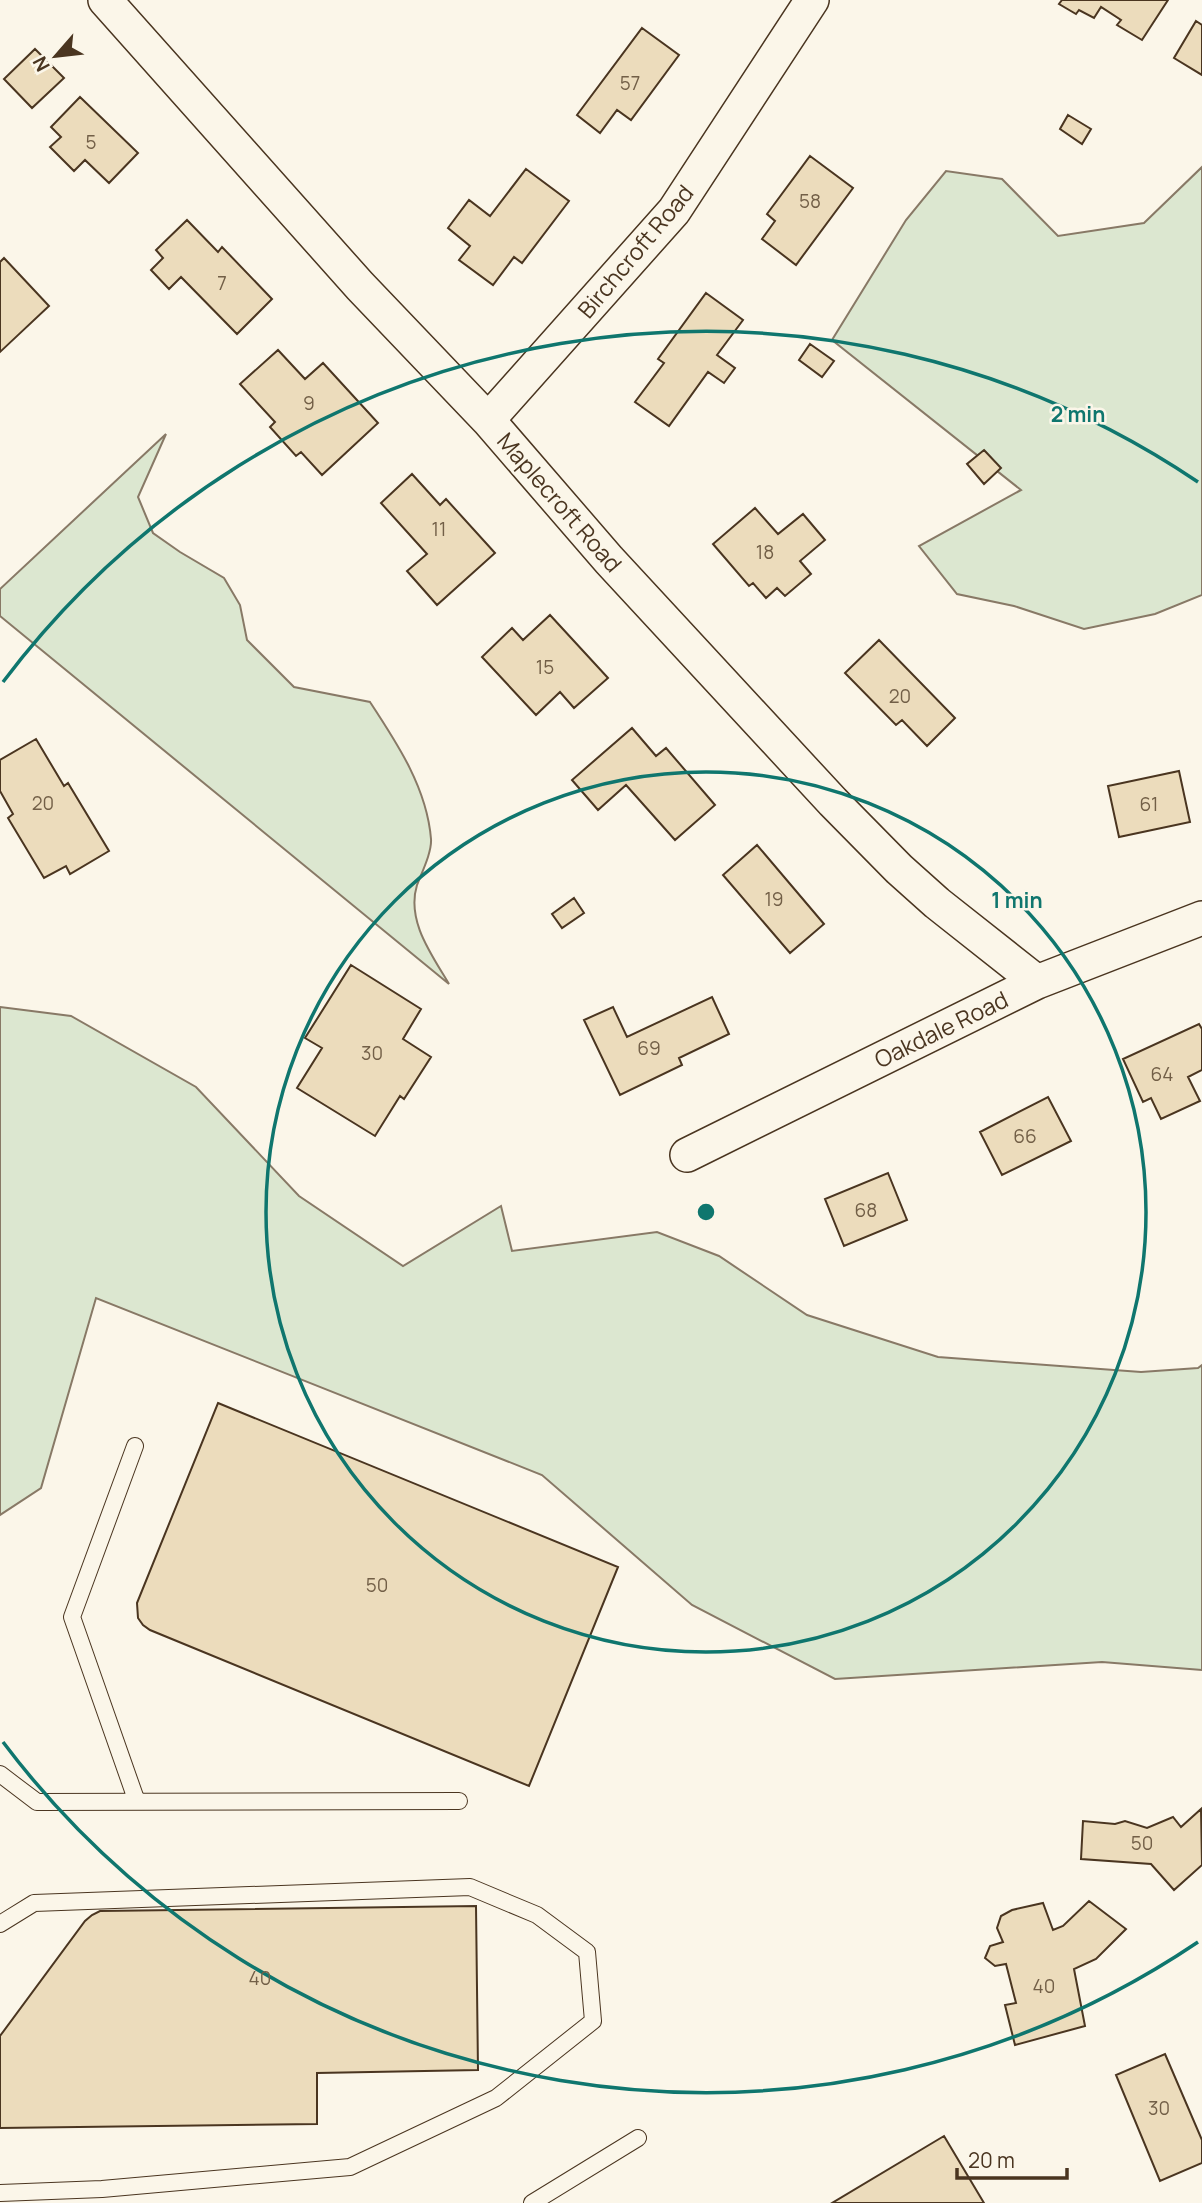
<svg xmlns="http://www.w3.org/2000/svg" width="1202" height="2203" viewBox="0 0 1202 2203" font-family="Manrope,sans-serif">
<style>
.green{fill:#dce7d0;stroke:#887966;stroke-width:2}
.building{fill:#ecdcbc;stroke:#4a3520;stroke-width:2}
.lines{fill:none;stroke-linecap:round;stroke-linejoin:round}
.service-casing{stroke:#4a3520;stroke-width:18}
.minor-casing{stroke:#4a3520;stroke-width:36}
.service{stroke:#fbf6e9;stroke-width:16}
.minor{stroke:#fbf6e9;stroke-width:33}
.ring{fill:none;stroke:#0f766e;stroke-width:3.5}
.labels{text-anchor:middle;dominant-baseline:central;stroke-width:5;stroke-linejoin:round;paint-order:stroke}
.number-label{font-size:19px;fill:#725f47}
.street-label{font-size:23px;fill:#4a3520;stroke:#fbf6e9}
.centre{fill:#0f766e;stroke:#fbf6e9;stroke-width:3.5}
.ring-label{font-size:21px;text-anchor:middle;font-weight:bold;fill:#0f766e;stroke:#fbf6e9;stroke-width:5;stroke-linejoin:round;paint-order:stroke}
</style>
<rect width="100%" height="100%" fill="#fbf6e9"/>
<path class="green" d="M1202,167v428l-47,19 -71,15 -70,-23 -57,-12 -38,-48 102,-56 -189,-150 74,-120 40,-49 56,8 56,57 86,-13z
M166,434l-28,63 15,36 27,19 44,26 16,27 7,35 47,47 76,15c27,41 57,86 61,137 1,13 -9,33 -14,46 -11,36 15,70 32,99l-449,-368v-27z
M0,1007l71,9 125,71 103,109 104,70 98,-60 11,45 145,-19 62,24 88,59 131,42 203,15 57,-4 4,-3v305l-100,-8 -267,17 -143,-74 -150,-130 -446,-177 -55,190 -41,27z"/>
<path class="building" d="M1062,0h106l-26,40 -25,-15 4,-5 -20,-13 -7,11 -15,-8 -3,4 -17,-10z
M1196,21l6,4v50l-28,-17z
M642,28l37,27 -48,65 -14,-10 -17,23 -23,-18z
M35,49l29,29 -32,30 -28,-29z
M80,97l58,56 -29,30 -24,-23 -11,11 -24,-24 11,-10 -10,-10z
M1068,115l23,14 -9,15 -22,-15z
M810,156l43,32 -57,77 -34,-26 13,-18 -8,-7z
M526,169l43,32 -47,62 -8,-6 -21,28 -34,-25 11,-14 -22,-18 21,-28 21,16z
M187,220l31,32 4,-5 50,52 -35,35 -56,-57 -12,12 -18,-19 12,-12 -7,-8z
M4,258l45,48 -49,46v-90z
M706,293l37,27 -26,35 18,13 -11,15 -16,-11 -39,54 -34,-24 29,-39 -6,-4z
M810,344l24,17 -12,16 -23,-17z
M278,350l27,29 18,-16 55,60 -56,52 -21,-23 -5,4 -26,-29 5,-5 -35,-38z
M984,450l17,18 -17,16 -17,-20z
M412,474l28,31 6,-6 49,54 -58,52 -30,-34 20,-17 -46,-51z
M755,508l23,26 25,-20 22,26 -25,21 11,13 -26,22 -8,-8 -11,10 -13,-15 -4,3 -36,-42z
M550,615l58,63 -34,30 -14,-16 -24,23 -54,-58 30,-29 11,12z
M879,640l76,78 -28,28 -25,-26 -6,5 -51,-52z
M632,728l24,28 10,-8 49,57 -40,35 -49,-55 -28,25 -26,-30z
M36,739l28,47 4,-3 41,68 -39,23 -4,-8 -22,12 -36,-60 5,-4 -13,-23v-31z
M1179,771l11,51 -71,15 -11,-51z
M757,845l67,79 -34,29 -67,-78z
M574,898l10,15 -22,15 -10,-14z
M351,965l70,44 -18,30 28,18 -27,42 -4,-3 -25,40 -78,-48 25,-40 -17,-10z
M712,997l17,37 -50,24 3,7 -62,30 -36,-75 29,-13 14,30z
M1199,1024l3,5v41l-14,7 12,24 -39,18 -10,-21 -8,4 -20,-43z
M1048,1097l23,44 -69,34 -22,-43z
M888,1173l19,47 -63,26 -19,-47z
M218,1403l400,164 -89,219 -379,-156 -7,-5 -5,-7 -1,-15z
M1201,1809l1,56 -28,25 -23,-26 -70,-5 2,-38 32,3 10,-3 22,7 26,-11 8,10z
M1089,1901l37,28 -30,30 -22,10 11,57 -70,19 -10,-40 11,-2 -10,-39 -11,2 -10,-8 5,-12 13,-4 -6,-14 4,-12 11,-6 31,-7 10,27 10,-4z
M476,1906l2,164 -161,3v51l-317,4v-92l85,-115 7,-6 8,-4z
M1165,2054l37,86v23l-42,18 -44,-106z
M944,2136l40,67h-152z"/>
<g class="lines">
<g class="service-casing">
<path id="service" d="M135,1446l-63,171 65,185
M0,1774l37,28 422,-1
M0,1924l34,-21 436,-16 67,28 50,37 6,69 -97,77 -146,69 -248,22 -102,4
M532,2203l106,-65"/>
</g>
<g class="minor-casing">
<path id="minor" d="M105,0l255,286 128,134 121,140 224,242 66,67 38,34 100,79
M488,420l186,-209 138,-211
M687,1155l350,-173 165,-64"/>
</g>
<use href="#service" class="service"/>
<use href="#minor" class="minor"/>
</g>
<g class="ring">
<circle cx="706" cy="1212" r="440"/>
<path d="M1198 1942A880 880 0 0 1 3 1742M3 682A880 880 0 0 1 1198 482"/>
</g>
<g class="labels">
<g class="number-label">
<text x="630" y="83">57</text>
<text x="91" y="142">5</text>
<text x="810" y="201">58</text>
<text x="222" y="283">7</text>
<text x="309" y="403">9</text>
<text x="439" y="529">11</text>
<text x="765" y="552">18</text>
<text x="545" y="667">15</text>
<text x="900" y="696">20</text>
<text x="43" y="803">20</text>
<text x="1149" y="804">61</text>
<text x="774" y="899">19</text>
<text x="649" y="1048">69</text>
<text x="372" y="1053">30</text>
<text x="1162" y="1074">64</text>
<text x="1025" y="1136">66</text>
<text x="866" y="1210">68</text>
<text x="377" y="1585">50</text>
<text x="1142" y="1843">50</text>
<text x="260" y="1978">40</text>
<text x="1044" y="1986">40</text>
<text x="1159" y="2108">30</text>
</g>
<g class="street-label">
<text transform="translate(635 251) rotate(-50)">Birchcroft Road</text>
<text transform="translate(560 502) rotate(49)">Maplecroft Road</text>
<text transform="translate(941 1029) rotate(-26)">Oakdale Road</text>
</g>
</g>
<circle cx="706" cy="1212" r="10" class="centre"/>
<g class="ring-label">
<text x="1078" y="422">2 min</text>
<text x="1017" y="908">1 min</text>
</g>
<g transform="translate(56 56) rotate(242)" stroke="#fbf6e9" stroke-width="5" paint-order="stroke">
<path d="M0-5L12 26L0 18L-12 26Z" fill="#4a3520"/>
<text y="-10" font-size="19" font-weight="bold" text-anchor="middle" fill="#4a3520">N</text>
</g>
<path d="M957 2168v10h110v-10" fill="none" stroke="#4a3520" stroke-width="3.5"/>
<text x="968" y="2168" font-size="21" fill="#4a3520" stroke="#fbf6e9" stroke-width="5" paint-order="stroke">20 m</text>
</svg>
